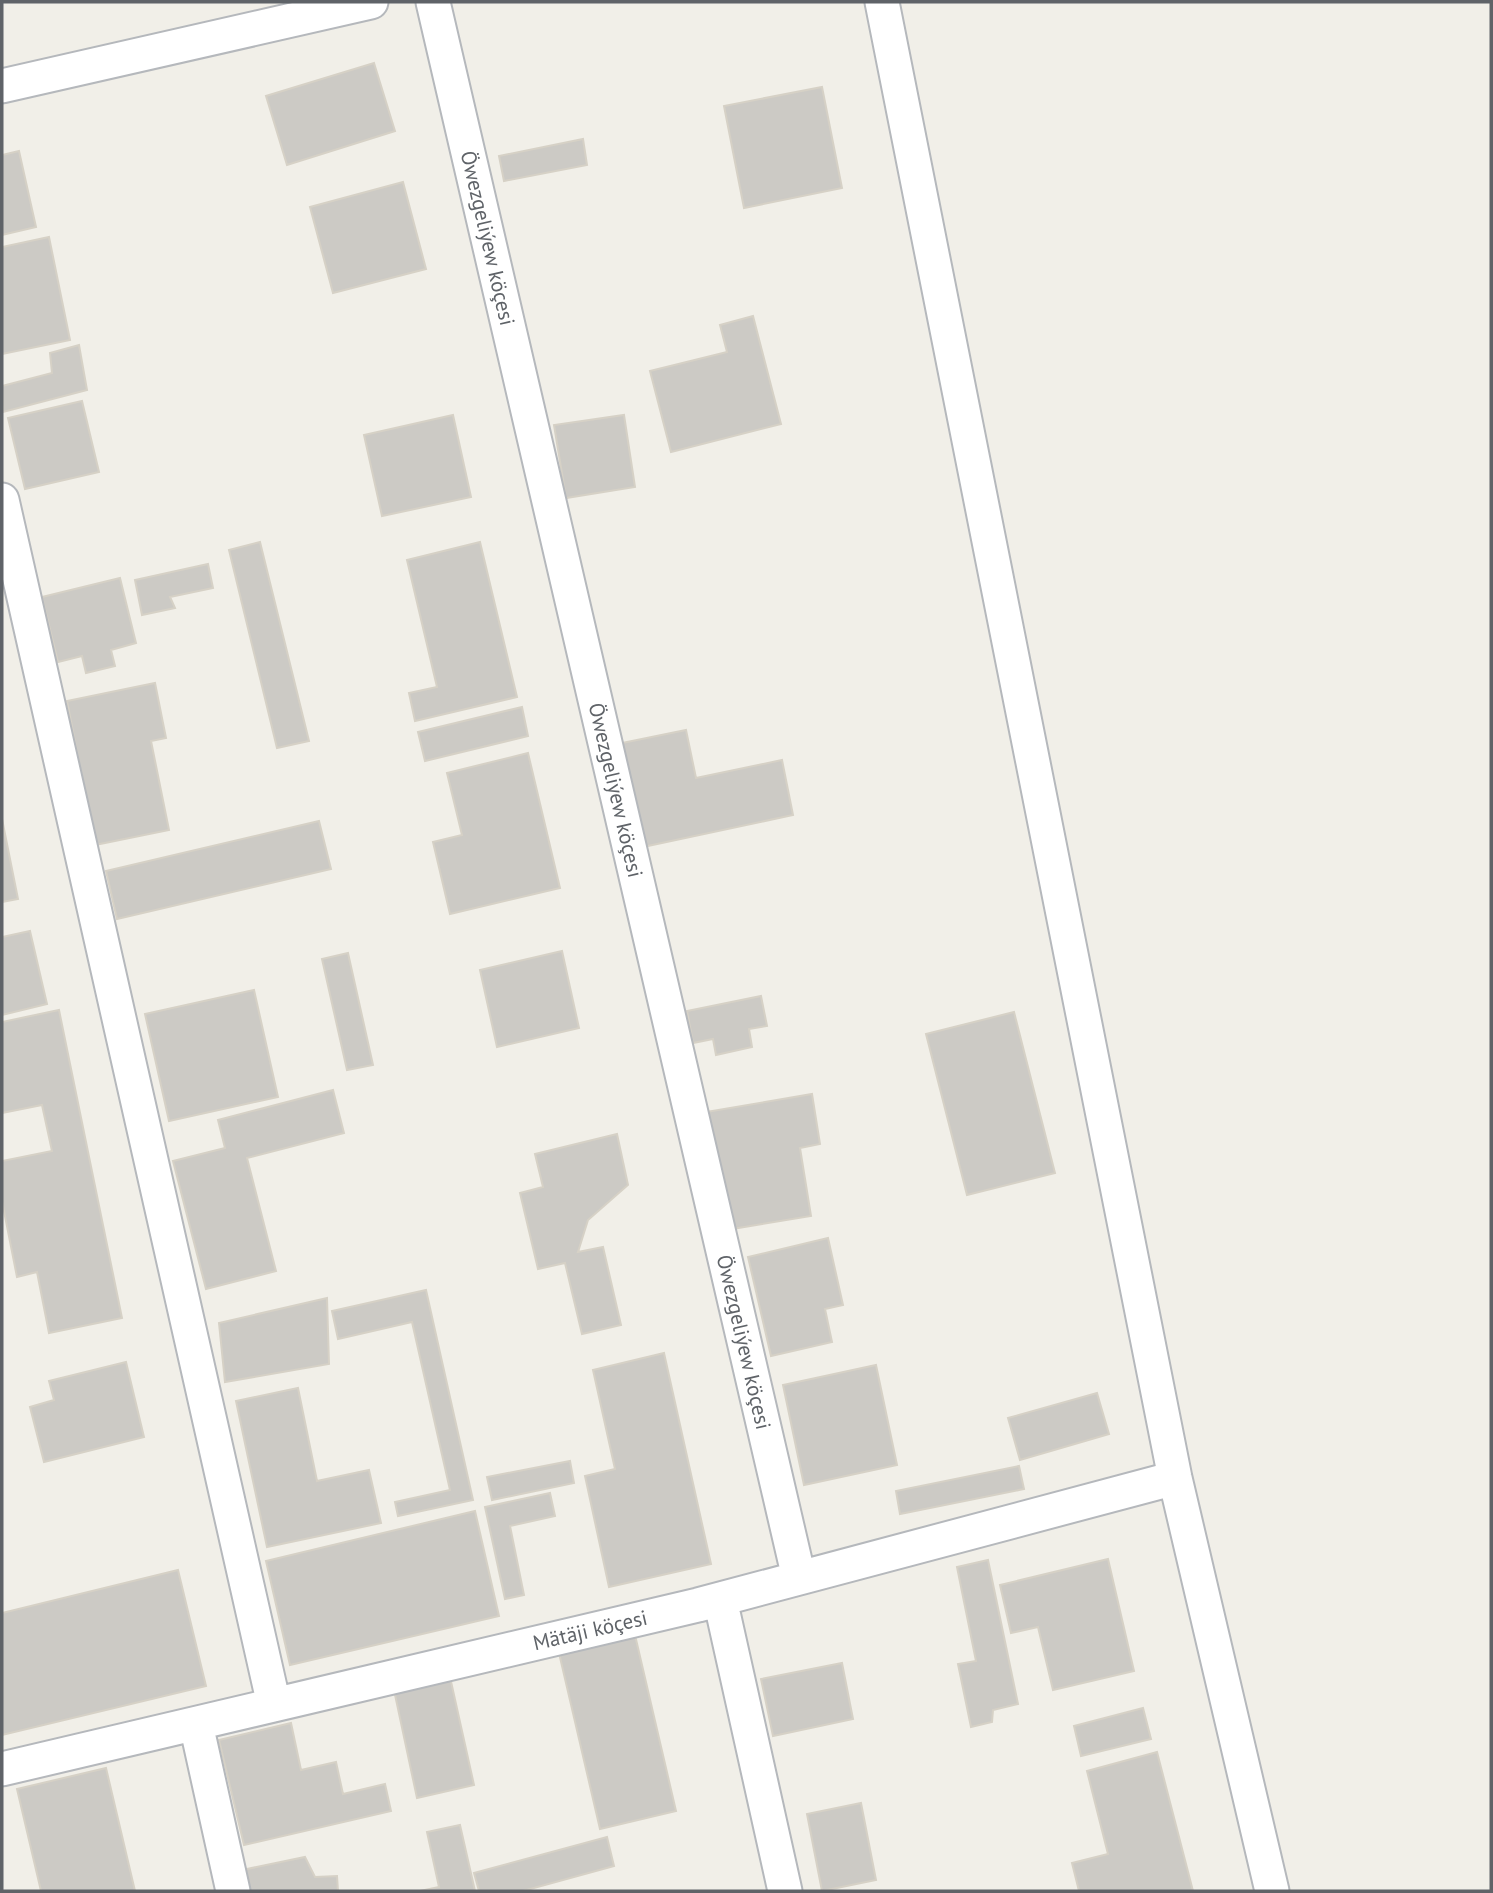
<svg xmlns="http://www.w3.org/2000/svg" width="1493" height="1893" viewBox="0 0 1493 1893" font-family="'PT Sans',sans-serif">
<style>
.building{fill:#cccac5;stroke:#d6d1c6;stroke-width:2}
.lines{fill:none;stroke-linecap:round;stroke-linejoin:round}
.minor-casing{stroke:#b5b8bc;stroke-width:37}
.minor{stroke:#fff;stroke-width:33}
.labels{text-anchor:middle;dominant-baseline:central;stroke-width:5;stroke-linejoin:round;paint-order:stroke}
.street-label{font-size:21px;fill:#5f6368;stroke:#fff}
</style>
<rect width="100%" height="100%" fill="#f1efe8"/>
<path class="building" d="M374,63l21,68 -108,34 -21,-69z
M822,87l20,101 -98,20 -20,-102z
M583,139l4,26 -83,16 -5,-25z
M19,151l17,76 -34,8v-80z
M403,182l23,87 -93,24 -23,-86z
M49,237l21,103 -68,14v-107z
M753,316l28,108 -110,28 -21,-81 77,-19 -7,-27z
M79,345l8,45 -84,22 -1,-26 50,-13 -2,-20z
M82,401l17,71 -74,17 -17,-71z
M453,415l18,82 -89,19 -18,-81z
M624,415l11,72 -69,11 -12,-73z
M260,542l49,199 -32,7 -48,-198z
M480,542l37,155 -102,24 -6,-28 28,-6 -30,-127z
M208,564l5,24 -43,9 5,11 -33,7 -7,-35z
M120,578l16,65 -25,7 4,16 -29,7 -4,-17 -24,6 -16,-65z
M155,683l11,55 -15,3 18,89 -74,15 -28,-144z
M522,707l6,29 -103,25 -7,-29z
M686,730l10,48 86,-18 11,55 -150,32 -21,-104z
M528,753l32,135 -110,26 -17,-72 29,-7 -15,-62z
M2,819l16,80 -16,3z
M319,821l12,48 -214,50 -11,-48z
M30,931l17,73 -45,11v-78z
M562,951l17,77 -82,19 -17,-77z
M348,953l25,112 -26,5 -25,-111z
M254,990l24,107 -109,24 -24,-107z
M761,996l6,30 -18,3 3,18 -36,8 -3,-16 -20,4 -6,-32z
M59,1010l63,308 -73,15 -12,-61 -20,5 -15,-76v-40l50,-10 -10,-46 -40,8v-91z
M1014,1012l41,161 -88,22 -41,-161z
M333,1090l11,43 -97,25 29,113 -70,18 -33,-128 52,-13 -7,-28z
M812,1094l8,50 -20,4 11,68 -85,14 -20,-118z
M617,1134l11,51 -40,35 -10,32 25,-5 18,78 -39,9 -17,-71 -27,6 -18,-76 23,-6 -8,-33z
M828,1238l15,67 -18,4 7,33 -61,14 -23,-99z
M426,1290l47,210 -75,16 -3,-14 55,-12 -38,-168 -74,17 -6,-28z
M327,1298l2,66 -104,18 -6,-59z
M664,1353l47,211 -102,23 -24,-111 30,-7 -22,-99z
M126,1362l18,75 -100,25 -14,-55 24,-7 -5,-19z
M876,1365l21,100 -93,20 -21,-100z
M298,1388l19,93 52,-11 12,53 -114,24 -31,-146z
M1097,1393l12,41 -89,26 -12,-42z
M570,1461l4,22 -82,17 -5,-23z
M1019,1466l5,23 -124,25 -4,-23z
M550,1493l5,23 -45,10 14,69 -19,4 -20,-92z
M475,1511l24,105 -209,49 -24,-104z
M1108,1559l26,112 -81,19 -15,-63 -27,6 -11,-48z
M988,1560l30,144 -25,6 -1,12 -21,5 -13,-63 18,-3 -19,-94z
M178,1570l28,116 -204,49v-122z
M635,1635l41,176 -76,18 -41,-176z
M842,1663l11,56 -80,17 -12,-57z
M450,1677l24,108 -57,13 -23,-108z
M1143,1708l8,31 -70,17 -7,-30z
M291,1723l10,47 35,-8 7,32 42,-10 6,27 -147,34 -25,-105z
M1157,1752l36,139h-114l-7,-28 36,-9 -21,-83z
M106,1768l29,123h-94l-24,-102z
M861,1803l15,77 -54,11 -15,-77z
M460,1825l15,66h-55l19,-4 -12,-55z
M607,1837l7,29 -91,25h-44l-5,-18z
M305,1857l10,20 22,-1 1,15h-92l-4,-21z"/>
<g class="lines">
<g class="minor-casing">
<path id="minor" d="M433,2l366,1576
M882,2l293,1476 97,413
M2,86l369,-84
M2,500l272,1205
M720,1599l65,292
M196,1724l37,167
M2,1769l696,-164 477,-127"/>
</g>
<use href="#minor" class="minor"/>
</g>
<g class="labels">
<g class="street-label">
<text transform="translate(488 238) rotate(77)">Öwezgeliýew köçesi</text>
<text transform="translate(616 790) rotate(77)">Öwezgeliýew köçesi</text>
<text transform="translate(744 1342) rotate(77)">Öwezgeliýew köçesi</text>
<text transform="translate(590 1630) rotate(-13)">Mätäji köçesi</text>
</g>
</g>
<rect width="1493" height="1893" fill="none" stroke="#5f6368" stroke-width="7"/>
</svg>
